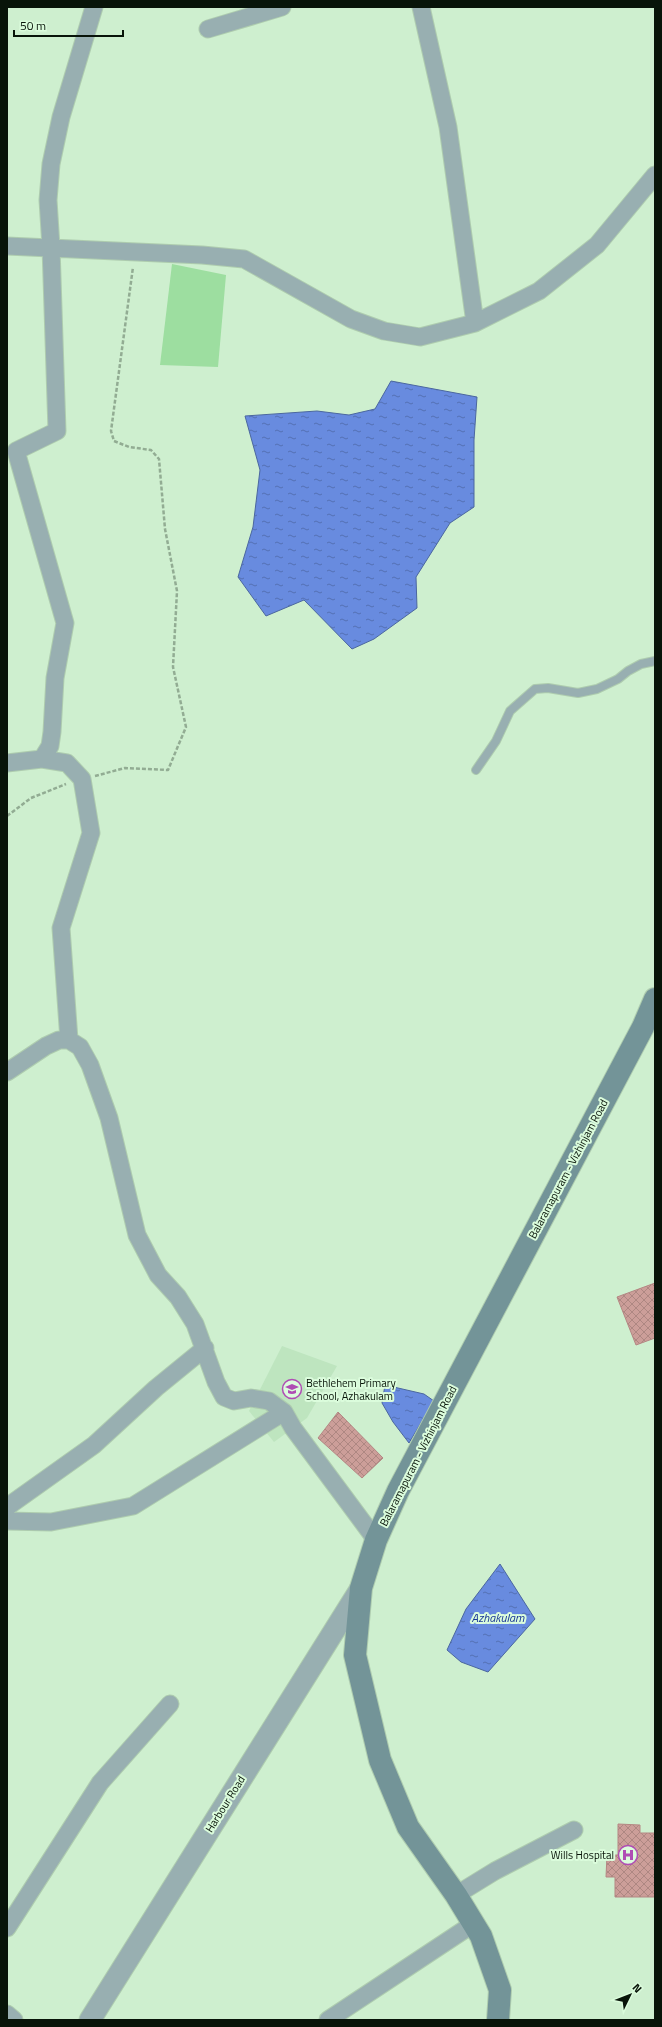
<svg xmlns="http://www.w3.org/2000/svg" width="662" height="2027" viewBox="0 0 662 2027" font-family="'Titillium Web',sans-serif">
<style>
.built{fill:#bee5bf}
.green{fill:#9ddea0}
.water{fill:url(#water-ripples);stroke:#4b679f}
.building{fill:url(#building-cross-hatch);stroke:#b48783}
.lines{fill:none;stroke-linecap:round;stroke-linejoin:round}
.service-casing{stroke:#aeccaf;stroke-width:10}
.minor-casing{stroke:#aeccaf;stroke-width:19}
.tertiary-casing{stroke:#aeccaf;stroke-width:23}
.secondary-casing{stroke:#aeccaf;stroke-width:24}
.path{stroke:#92ac93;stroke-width:2.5;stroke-dasharray:4 2;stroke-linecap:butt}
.service{stroke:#98afb1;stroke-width:8}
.minor{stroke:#98afb1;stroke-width:17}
.tertiary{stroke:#98afb1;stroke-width:21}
.secondary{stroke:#739498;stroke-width:22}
.labels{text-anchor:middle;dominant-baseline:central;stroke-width:4;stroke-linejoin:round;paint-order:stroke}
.street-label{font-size:11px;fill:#081409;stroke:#dbfcdc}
.poi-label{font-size:11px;fill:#081409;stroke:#dbfcdc;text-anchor:start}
.water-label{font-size:12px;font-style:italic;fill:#183595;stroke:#dbfcdc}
</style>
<defs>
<pattern id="water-ripples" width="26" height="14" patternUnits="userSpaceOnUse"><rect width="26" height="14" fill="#688bdf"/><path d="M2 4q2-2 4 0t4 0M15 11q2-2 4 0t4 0" fill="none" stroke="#5470b3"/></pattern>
<pattern id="building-cross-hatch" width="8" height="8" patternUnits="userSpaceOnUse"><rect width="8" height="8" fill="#cc9e99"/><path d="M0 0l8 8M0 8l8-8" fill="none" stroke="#ae8782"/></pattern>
</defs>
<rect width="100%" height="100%" fill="#ceefcf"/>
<path class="built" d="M282,1346l55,20 -30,52 -33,24 -25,-31z"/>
<path class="green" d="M172,264l54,11 -8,92 -58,-2z"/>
<path class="water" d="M391,381l86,16 -3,43v67l-24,16 -34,54 1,31 -43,31 -22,10 -48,-49 -38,16 -28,-39 15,-50 7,-57 -15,-54 72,-5 32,4 26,-6z
M385,1385l39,9 10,7 -25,42 -16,-21 -11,-19z
M500,1564l35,55 -47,53 -27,-10 -14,-12 19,-41z"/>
<path class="building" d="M655,1283v55l-19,7 -19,-48z
M338,1412l45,46 -21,20 -44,-40z
M618,1824l22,1v8h15v64h-40v-20h-9l1,-22h11z"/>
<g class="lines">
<g class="service-casing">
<path id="service" d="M476,770l20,-29 14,-30 25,-22 13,-1 30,5 19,-4 21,-10 10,-8 13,-7 14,-3"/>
</g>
<g class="minor-casing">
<path id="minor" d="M421,7l27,120 27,196
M208,29l74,-22
M7,246l195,9 42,4 107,60 33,12 36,6 55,-14 64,-32 58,-46 58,-70
M42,759l25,4 15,16 9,54 -30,95 8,112
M7,763l35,-4 8,-13 2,-14 3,-54 10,-55 -49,-172 41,-20 -6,-184 -3,-47 3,-36 10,-47 33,-110
M7,1072l39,-26 13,-6h10l11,7 10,18 19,53 28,117 21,40 20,22 17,27 21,58 8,15 10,4 17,-3 18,3 15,11 9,16 83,112
M7,1507l87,-62 62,-57 49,-40
M7,1521l44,1 82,-16 151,-94
M456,1895l39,-24 79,-41
M7,1928l93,-145 70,-79
M7,2014l7,6
M328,2020l145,-96"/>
</g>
<g class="tertiary-casing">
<path id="tertiary" d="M90,2020l271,-432"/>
</g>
<g class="secondary-casing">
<path id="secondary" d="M498,2020l2,-30 -19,-54 -25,-41 -48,-68 -28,-67 -25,-105 6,-67 15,-48 22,-49 245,-464 12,-28"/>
</g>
<path class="path" d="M95,776l30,-8 43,2 18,-43 -13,-60 4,-76 -12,-62 -6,-70 -8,-9 -22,-3 -15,-6 -3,-10 22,-164
M7,816l24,-18 35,-14"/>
<use href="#service" class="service"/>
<use href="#minor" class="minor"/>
<use href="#tertiary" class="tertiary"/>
<use href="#secondary" class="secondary"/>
</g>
<defs>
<g id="school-ring" transform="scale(1)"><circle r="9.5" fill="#dbfcdc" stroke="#af4db4" stroke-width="1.5"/><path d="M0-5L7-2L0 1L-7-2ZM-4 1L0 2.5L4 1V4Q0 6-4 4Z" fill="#af4db4"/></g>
<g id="hospital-ring" transform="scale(1)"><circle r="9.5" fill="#dbfcdc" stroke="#af4db4" stroke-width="1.5"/><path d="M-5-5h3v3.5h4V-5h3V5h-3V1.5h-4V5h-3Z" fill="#af4db4"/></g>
</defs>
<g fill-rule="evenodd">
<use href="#school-ring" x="292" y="1389"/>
<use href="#hospital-ring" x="628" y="1855"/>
</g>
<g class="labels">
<g class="street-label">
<text transform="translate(568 1169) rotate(-62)">Balaramapuram - Vizhinjam Road</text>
<text transform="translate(418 1456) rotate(-63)">Balaramapuram - Vizhinjam Road</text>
<text transform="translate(225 1804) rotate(-58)">Harbour Road</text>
</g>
<g class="poi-label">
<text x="306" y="1383">Bethlehem Primary<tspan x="306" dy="13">School, Azhakulam</tspan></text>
<text x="614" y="1855" text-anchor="end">Wills Hospital</text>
</g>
<g class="water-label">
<text x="498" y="1617">Azhakulam</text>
</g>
</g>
<rect width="662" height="2027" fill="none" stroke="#081409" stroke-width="16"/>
<g transform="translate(630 1995) rotate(47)" stroke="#dbfcdc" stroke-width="3" paint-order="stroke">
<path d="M0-3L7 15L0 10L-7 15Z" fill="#081409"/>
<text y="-6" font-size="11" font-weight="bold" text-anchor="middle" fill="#081409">N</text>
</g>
<path d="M14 30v6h109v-6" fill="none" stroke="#081409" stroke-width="2"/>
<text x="20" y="30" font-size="12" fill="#081409" stroke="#dbfcdc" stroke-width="3" paint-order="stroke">50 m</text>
</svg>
